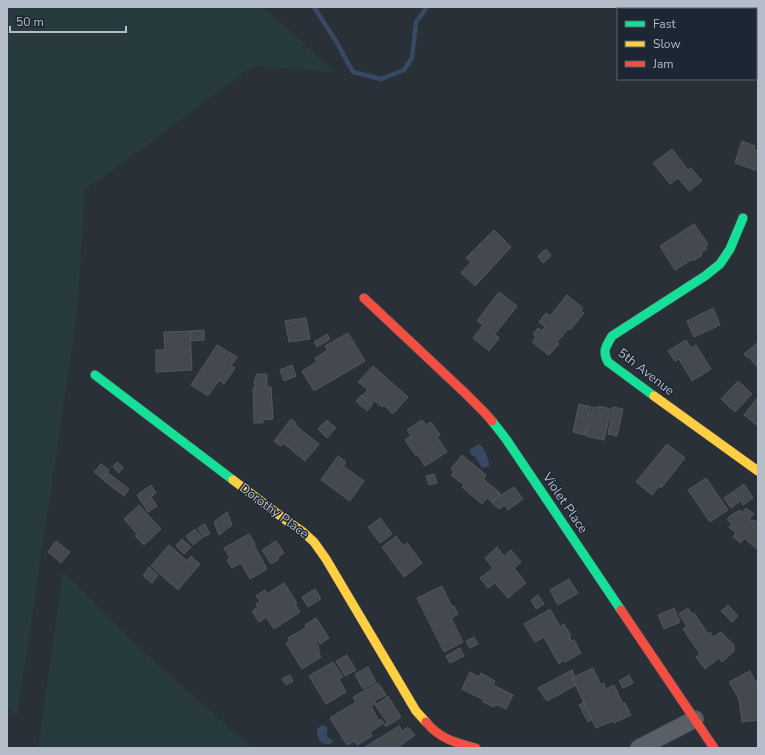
<svg xmlns="http://www.w3.org/2000/svg" width="765" height="755" viewBox="0 0 765 755" font-family="'Nunito Sans',sans-serif">
<style>
.green{fill:#273a3e}
.water{fill:#384963}
.lines{fill:none;stroke-linecap:round;stroke-linejoin:round}
.stream{stroke:#384963;stroke-width:4.5}
.building{fill:#444950;stroke:#52575f}
.street-casing{stroke:#484c53;stroke-width:18}
.fast-casing{stroke:#484c53;stroke-width:10}
.slow-casing{stroke:#484c53;stroke-width:10}
.jam-casing{stroke:#484c53;stroke-width:10}
.street{stroke:#5a5e66;stroke-width:17}
.fast{stroke:#16e098;stroke-width:9}
.slow{stroke:#ffcf43;stroke-width:9}
.jam{stroke:#f24e42;stroke-width:9}
.labels{text-anchor:middle;dominant-baseline:central;stroke-width:3;stroke-linejoin:round;paint-order:stroke}
.street-label{font-size:13px;fill:#b4bcc9;stroke:#1d2633}
</style>
<rect width="100%" height="100%" fill="#2a3038"/>
<path class="green" d="M7,7h256l72,65 -82,-6 -168,124 -8,125 -60,402 -10,-12z
M63,571l74,75 115,102h-214z"/>
<path class="water" d="M479,444c6,4 10,16 10,22l-7,2 -7,-12 -1,-1 -2,1 -3,-6z
M322,725c9,2 4,6 5,11l6,5 -1,2c-10,5 -16,-5 -15,-14z"/>
<g class="lines">
<path class="stream" d="M314,7l22,34 17,31 28,7 23,-9 8,-12 4,-36 11,-15
M751,7l1,2
M756,16l2,4"/>
</g>
<path class="building" d="M742,141l13,5 -1,4 4,1v20l-23,-8z
M672,149l16,21 3,-2 11,13 -13,10 -11,-13 -8,6 -17,-21z
M694,224l14,20 -3,2 2,3 -5,3 -1,4 -7,4h-3l-16,10 -15,-24z
M494,230l17,17 -36,39 -14,-13 10,-11 -5,-4z
M546,249l5,7 -8,7 -5,-7z
M499,292l18,14 -22,28 4,4 -10,13 -16,-13 10,-13 -6,-4z
M567,295l16,13 -2,3 3,2 -14,17 -2,-1 -11,13 2,2 -10,11 -17,-13 4,-5 -3,-3 5,-6 4,3 3,-4 -6,-5 7,-9 4,3z
M713,308l7,17 -26,12 -7,-16z
M306,318l4,21 -21,3 -4,-21z
M204,330v10l-13,1 -1,-10z
M190,331l2,39 -36,2v-22h9l-1,-18z
M348,333l17,28 -51,30 -12,-20 15,-9 -2,-4 13,-8 -3,-4z
M327,334l3,5 -13,8 -3,-5z
M686,340l5,8 5,-3 15,24 -19,12 -13,-22 -4,2 -7,-10z
M757,343l1,1v24l-9,-11 -1,1 -4,-4z
M217,345l20,12 -6,9 4,2 -11,16 -5,-4 -11,16 -17,-11z
M292,365l4,11 -12,5 -4,-11z
M373,366l35,31 -15,17 -9,-9 -2,2 -7,-6 -4,3 -9,-8 6,-6 -10,-8z
M257,374h10v13h4l2,32 -10,1v3h-9l-1,-35h2l-1,-7z
M738,381l14,13 -17,18 -14,-13z
M361,395l11,10 -5,6 -11,-10z
M758,397v29l-14,-11z
M579,404l12,3 -6,28 -12,-3z
M598,406l13,3 -7,31 -18,-4 7,-29 5,1z
M613,407l10,2 -6,27 -9,-2z
M291,419l6,5 -2,1 24,19 -14,17 -22,-18 -2,3 -7,-5z
M327,420l9,8 -9,10 -9,-9z
M422,420l4,5 5,-3 9,13 -3,2 10,15 -22,14 -7,-11 -2,1 -11,-16 6,-4 -4,-6z
M667,444l18,14 -24,30 -2,-2 -7,9 -16,-13z
M462,455l24,20 -3,4 17,14 -8,9 -5,-4 -5,6 -20,-17 2,-2 -13,-10 3,-3 -3,-3z
M338,456l8,6 -3,4 21,15 -14,20 -29,-21z
M117,462l6,5 -4,6 -6,-6z
M101,464l8,6 -6,9 -9,-7z
M108,473l21,16 -5,7 -21,-16z
M434,474l3,9 -8,2 -3,-9z
M706,478l22,32 -18,12 -22,-32z
M744,484l9,14 -10,7 -10,-13z
M151,485l5,8 -14,10 -5,-8z
M514,487l9,12 -15,11 -3,-5 -6,4 -7,-6 8,-9 1,1z
M732,492l7,10 -8,6 -7,-10z
M151,497l6,9 -9,6 -5,-8z
M139,505l22,24 -17,16 -9,-9 2,-2 -13,-15z
M746,508l8,6 -5,5 3,2 1,-1 5,2v28l-14,-12 -3,5 -8,-6 3,-4 -7,-6 3,-4 -5,-3 3,-4 10,-6 2,3z
M227,512l5,13 -13,10 -5,-13z
M380,518l12,16 -12,9 -12,-16z
M205,524l5,10 -7,3 -5,-9z
M195,529l7,9 -9,7 -7,-9z
M249,534l6,10 -1,1 13,24 -17,10 -9,-16 -9,5 -5,-8 3,-2 -6,-10z
M396,536l7,10 4,-3 15,20 -18,14 -22,-30z
M182,539l9,8 -7,7 -8,-8z
M56,541l14,11 -9,11 -13,-11z
M276,541l8,12 -7,5 1,2 -7,4 -9,-14z
M169,545l18,16 4,-5 9,8 -22,26 -27,-24z
M497,547l7,9 7,-6 10,12 -7,6 12,15 -18,15 -13,-15 -7,5 -8,-10 13,-10 -8,-10z
M149,567l9,8 -6,8 -9,-7z
M569,579l9,14 -20,12 -8,-15z
M284,583l13,20 -2,1 5,8 -26,17 -8,-12 -7,5 -7,-11 6,-4 -2,-3 4,-3 -4,-5 9,-6 2,4z
M442,586l10,21 2,-1 4,8 -7,4 12,24 -19,10 -27,-54z
M315,589l6,10 -13,8 -6,-10z
M538,595l6,9 -8,5 -5,-9z
M728,605l10,11 -6,6 -11,-11z
M674,608l6,14 -16,7 -6,-14z
M688,608l4,6 2,-1 14,21 2,-2 3,5 8,-5 13,13v6l-12,11 -3,-4 -14,11 -9,-12 4,-3 -17,-25 4,-3 -8,-12z
M550,609l10,18 4,-3 7,12 -2,1 3,4 2,-1 7,13 -16,9 -1,-2 -5,4 -15,-27 -9,5 -11,-18z
M316,618l13,20 -9,6 -3,-4h-2l4,7 -1,1 2,3 -2,1 3,5 -19,12 -16,-26 4,-2 -2,-3 19,-11 -2,-2z
M474,637l4,7 -8,4 -4,-7z
M460,648l4,8 -14,7 -4,-7z
M347,655l9,15 -11,6 -9,-15z
M333,662l10,15 -4,2 7,13 -20,12 -17,-28z
M368,667l8,15 -13,7 -8,-15z
M593,668l8,17 3,-2 2,6 8,-4 9,19 2,-1 6,12 -17,8 -1,-2 -17,7 -24,-50z
M572,670l3,7 -3,1 4,7 -29,16 -9,-13z
M750,671l5,10 3,-2v41l-16,2 -3,-23 -10,-17z
M470,672l9,5 2,-4 14,8 -2,4 20,10 -7,14 -11,-5 -1,3 -11,-5 1,-2 -22,-11z
M290,675l3,6 -7,4 -4,-6z
M629,675l4,8 -10,5 -4,-7z
M378,683l8,12 -12,6 2,2 -5,3 8,15 2,-2 3,4 -14,9 2,4 -15,9 -2,-4 -2,1h-1l-5,3 -17,-27 26,-16 -3,-5z
M388,696l13,21 -15,10 -2,-2 3,-3 -12,-17z
M584,702l8,18 -4,2 -9,-17z
M399,726l3,5 6,-4 7,8 -15,11 1,2h-36v-1z"/>
<g class="lines">
<g class="street-casing">
<path id="street" d="M639,748l56,-29"/>
</g>
<g class="fast-casing">
<path id="fast" d="M95,375l138,105
M654,396l-46,-34c-6,-11 -2,-16 4,-26l93,-60 15,-12 10,-15 13,-31
M492,421l14,18 115,171"/>
</g>
<g class="slow-casing">
<path id="slow" d="M654,396l104,75
M233,480l54,41 16,11 11,10 12,17 90,152 10,11"/>
</g>
<g class="jam-casing">
<path id="jam" d="M364,298l101,95 20,20 7,8
M621,610l93,138
M426,722c14,17 30,21 50,26"/>
</g>
<use href="#street" class="street"/>
<use href="#fast" class="fast"/>
<use href="#slow" class="slow"/>
<use href="#jam" class="jam"/>
</g>
<g class="labels">
<g class="street-label">
<text transform="translate(646 372) rotate(38)">5th Avenue</text>
<text transform="translate(565 503) rotate(56)">Violet Place</text>
<text transform="translate(274 511) rotate(37)">Dorothy Place</text>
</g>
</g>
<rect width="765" height="755" fill="none" stroke="#b4bcc9" stroke-width="16"/>
<rect x="617" y="8" width="140" height="72" fill="#1d2633" stroke="#59626f"/>
<rect x="625" y="21" width="20" height="6" fill="#16e098" stroke="#59626f"/>
<text x="653" y="28" font-size="12" fill="#b4bcc9">Fast</text>
<rect x="625" y="41" width="20" height="6" fill="#ffcf43" stroke="#59626f"/>
<text x="653" y="48" font-size="12" fill="#b4bcc9">Slow</text>
<rect x="625" y="61" width="20" height="6" fill="#f24e42" stroke="#59626f"/>
<text x="653" y="68" font-size="12" fill="#b4bcc9">Jam</text>
<path d="M10 26v6h116v-6" fill="none" stroke="#b4bcc9" stroke-width="2"/>
<text x="16" y="26" font-size="12" fill="#b4bcc9" stroke="#1d2633" stroke-width="3" paint-order="stroke">50 m</text>
</svg>
